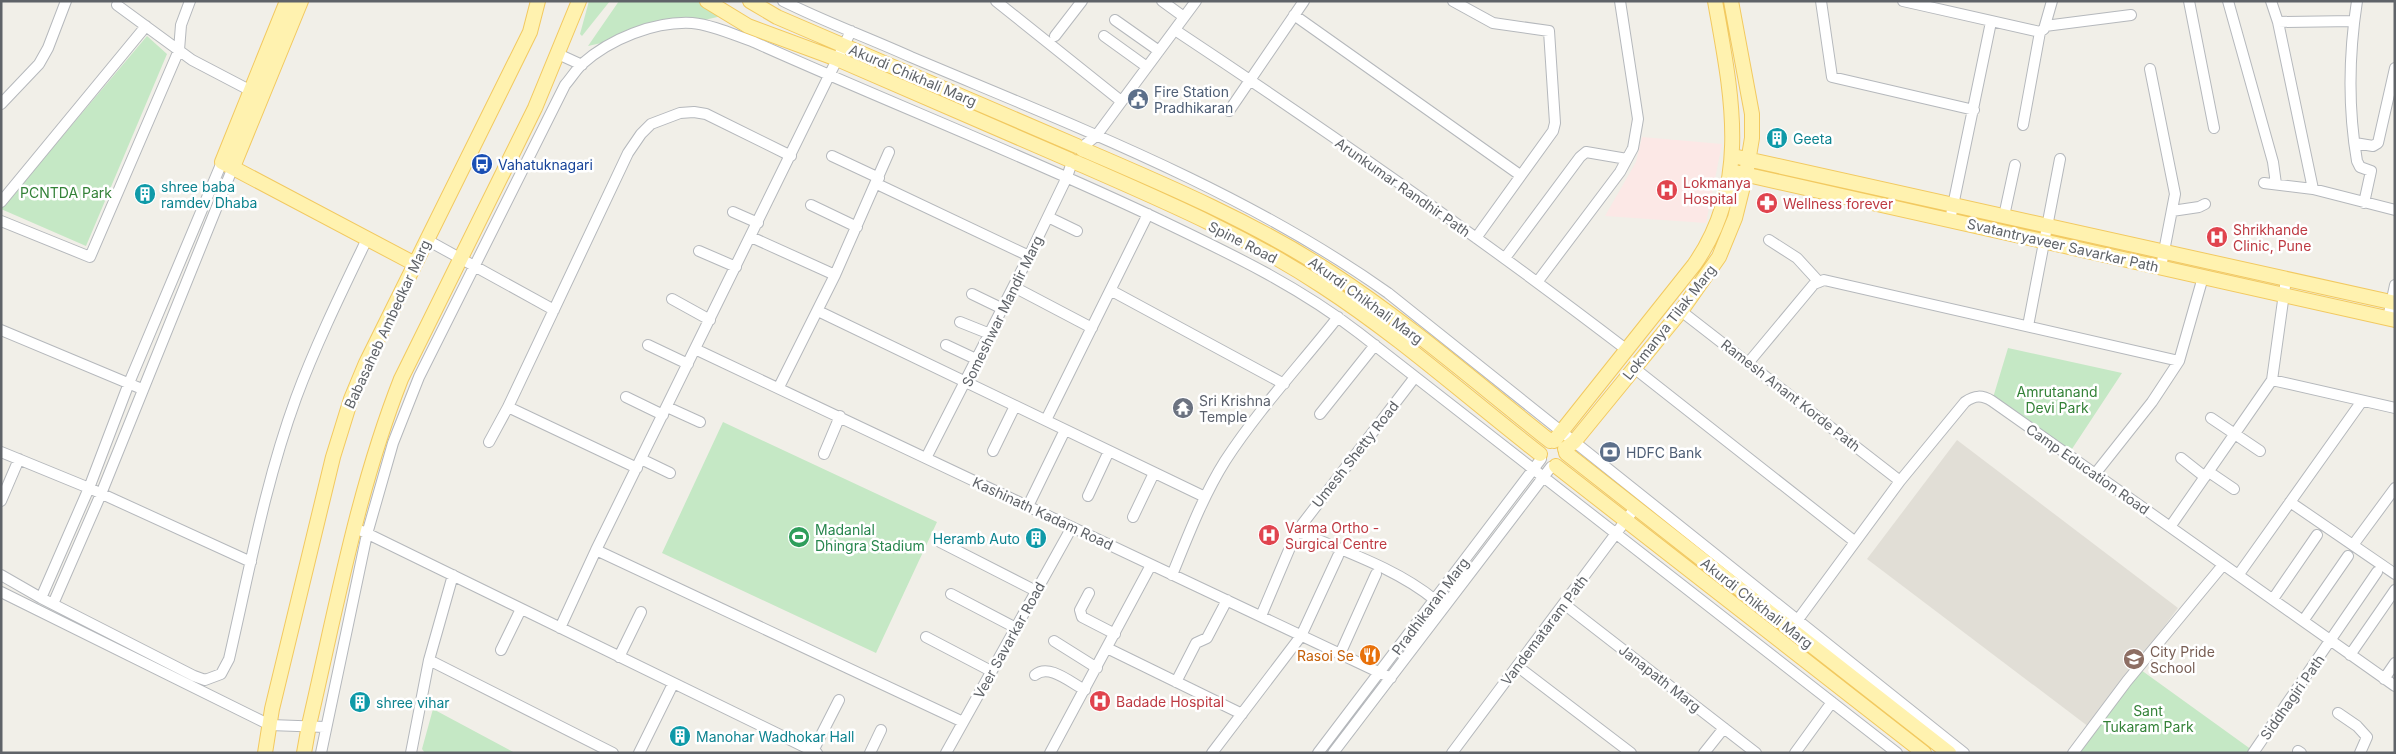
<svg xmlns="http://www.w3.org/2000/svg" width="2396" height="754" viewBox="0 0 2396 754" font-family="Inter,sans-serif">
<style>
.education{fill:#e1ded6}
.medical{fill:#fce8e6}
.green{fill:#c5e8c5}
.lines{fill:none;stroke-linecap:round;stroke-linejoin:round}
.minor-casing{stroke:#b5b8bc;stroke-width:12}
.major-casing{stroke:#f2c960;stroke-width:16}
.minor{stroke:#fff;stroke-width:10}
.major{stroke:#fff2af;stroke-width:14}
.labels{text-anchor:middle;dominant-baseline:central;stroke-width:5;stroke-linejoin:round;paint-order:stroke}
.street-label{font-size:14px;fill:#5f6368;stroke:#fff}
.service-label{font-size:14px;fill:#4e5e75;stroke:#fff;text-anchor:start}
.culture-label{font-size:14px;fill:#0d838f;stroke:#fff;text-anchor:start}
.transit-label{font-size:14px;fill:#164399;stroke:#fff;text-anchor:start}
.health-label{font-size:14px;fill:#be3a42;stroke:#fff;text-anchor:start}
.park-label{font-size:14px;fill:#348238;stroke:#fff}
.worship-label{font-size:14px;fill:#5b616d;stroke:#fff;text-anchor:start}
.leisure-label{font-size:14px;fill:#27864d;stroke:#fff;text-anchor:start}
.education-label{font-size:14px;fill:#785e54;stroke:#fff;text-anchor:start}
.food-label{font-size:14px;fill:#c56008;stroke:#fff;text-anchor:end}
</style>
<rect width="100%" height="100%" fill="#f1efe8"/>
<path class="education" d="M1957,440l221,168 -89,119 -222,-168z"/>
<path class="medical" d="M1642,137l80,7 -16,79 -101,-7 31,-54z"/>
<path class="green" d="M589,1h21l-28,35 -2,-2z
M619,1h81l22,15 -134,30z
M147,36l20,18 -81,192 -85,-37z
M2008,348l114,25 -54,82 -76,-54z
M723,422l214,100 -61,131 -214,-100z
M2141,670l111,80 -2,3h-174z
M433,709l82,44h-90l-3,-4z"/>
<g class="lines">
<g class="minor-casing">
<path id="minor" d="M783,1c42,21 86,37 128,56 163,69 332,133 477,236l576,460
M996,1l125,100
M1162,1l22,16
M1453,1l40,22 56,8 6,92 -2,8 -77,107
M1821,1l11,76 142,33
M1903,1l137,31 4,-3 8,-28
M2189,1l25,127
M2228,1l45,161 3,22
M2271,1l7,21 35,167
M2357,1c-8,52 -9,108 0,160l3,6 11,4 -7,32
M117,5l75,55 65,34
M1294,15l226,160
M1115,20l44,31
M2278,22l76,-1
M2045,26l86,-11
M1175,30c154,102 306,208 452,320
M1055,36l27,-35
M1104,36l43,31
M558,54l24,11
M2150,69l25,125 -14,73
M1,104l38,-40 9,-16 18,-47
M1229,111l75,-110
M2023,125l17,-93
M2355,143l18,3 5,-3 17,-75
M1081,148l15,-12 100,-135
M832,156l47,22
M2264,183l49,6 82,21
M877,184l152,72
M1,202l145,-176
M811,205l46,22
M2172,211l27,-4 6,-3
M733,212l25,11
M2004,216l11,-51
M1048,217l29,14
M1950,220l41,-198
M1,221l89,36 89,-207 2,-25 9,-24
M751,237l84,38
M427,240l127,70
M1769,240l28,18 22,24
M699,251l37,16
M1505,258l75,-101 6,-5 41,7
M1538,281l82,-109 13,-24 5,-29 -18,-118
M1014,287l78,41
M1112,291l172,93
M972,294l31,15
M672,299l38,21
M818,311l387,186
M1681,311l219,170
M2388,318l7,-33
M960,322l30,12
M2028,326l32,-167
M1,330l141,59
M648,345l40,19
M946,345l32,15
M695,349l696,329
M1749,362l65,-78 10,-4 355,81
M1634,368l220,173
M2272,380l123,28
M779,387l56,-112 54,-123
M626,397l37,18
M508,407l129,61
M667,407l33,15
M1320,414l55,-69
M2211,418l49,33
M1046,420l102,-206
M489,442l19,-35 120,-254 13,-19 10,-10 29,-11 14,-1 12,2 85,42
M993,451l22,-45
M1,452l88,36 162,74
M824,454l16,-38
M926,458l103,-202 38,-79 5,-15
M2181,458l24,19
M641,459l29,14
M2209,472l25,17
M2095,474l57,-72 27,-41 24,-84
M1088,496l21,-45
M1,501l18,-42
M2290,502l105,72
M1028,506l37,-76
M1133,517l21,-44
M2170,527l102,-147 14,-101
M362,531l455,222
M1297,531c46,20 99,37 138,69
M940,542l96,49
M2353,545l42,-57
M596,550l367,172
M2239,574l123,-173
M1,575l40,23 153,78 11,4 16,-6 8,-15c20,-87 36,-176 67,-261 20,-54 46,-107 71,-159
M1172,575c16,-39 31,-79 53,-114 33,-51 76,-97 113,-144
M1,592l269,133 55,2
M1089,593l-9,17 2,7 33,17
M951,594l65,34
M41,598l48,-110 40,-105 93,-221
M2273,599l44,-64
M53,604l48,-110 132,-327
M1564,604l192,149
M1261,616l36,-85 118,-154
M2303,621l45,-65
M1794,625l106,-144 65,-79c10,-7 17,-7 27,-1l403,285
M560,628l36,-78 255,-519
M926,637l65,34
M1054,641l43,27
M1107,648l135,66
M501,650l20,-41
M1340,654l36,-80
M2350,655l45,-65
M619,657l22,-45
M429,660l184,93
M1517,666l114,87
M1035,675c14,-12 36,8 50,15
M2384,679l11,-16
M1176,682l20,-39 11,-5 20,-38
M2338,713l19,13 10,11 -7,16
M813,751l26,-51
M2298,751l3,2
M321,753l46,-219 26,-91 26,-66 146,-292c6,-7 11,-15 17,-21 28,-25 72,-43 110,-41 21,2 42,12 62,19 136,61 274,115 408,179 69,33 136,65 197,112l538,420
M411,753l18,-93 24,-85
M639,753l34,-69
M870,753l11,-23
M946,753l126,-226
M1050,753l101,-188
M1212,753l89,-117 37,-80
M1318,753l223,-294
M1333,753l218,-286
M1452,753l183,-245
M1704,753l20,-25
M1795,753l37,-51
M2073,753l54,-72 96,-116
M2253,753l124,-181"/>
</g>
<g class="major-casing">
<path id="major" d="M287,1l-65,161 193,102
M707,1l41,25 89,33 233,101
M750,1l27,16 300,129
M1082,149c84,36 171,73 248,123 77,50 148,112 220,169
M1733,156l662,147
M1075,162c84,37 170,73 247,124 77,50 146,112 218,168
M233,167l68,-166
M1730,171l665,149
M1554,441l140,-176c58,-82 37,-173 21,-264
M1565,449l9,-7 107,-131 38,-54 16,-39 11,-44 6,-36v-24l-21,-113
M1566,453l383,300
M1556,466l368,287
M265,753l7,-44 61,-252 18,-58 15,-36 164,-331 8,-31
M304,753l5,-28c27,-116 48,-234 92,-346l134,-271 44,-107"/>
</g>
<use href="#minor" class="minor"/>
<use href="#major" class="major"/>
</g>
<defs>
<g id="civic-disc" transform="scale(1.125)"><circle r="9.5" fill="#5c6f8a" stroke="#fff"/><path d="M-.6-6.5H3V-4.5H.6V-3L4-1V1h2V6H-6V1h2V-1L-.6-3ZM-1.2 2.5V6h2.4V2.5Z" fill="#fff"/></g>
<g id="building-disc" transform="scale(1.125)"><circle r="9.5" fill="#0f9aa8" stroke="#fff"/><path d="M-4-6H4V6H1V3H-1V6H-4ZM-2.5-4.3h1.7v1.8h-1.7ZM.8-4.3h1.7v1.8H.8ZM-2.5-1h1.7V.8h-1.7ZM.8-1h1.7V.8H.8Z" fill="#fff"/></g>
<g id="bus-disc" transform="scale(1.125)"><circle r="9.5" fill="#1a4fb4" stroke="#fff"/><path d="M-5-6H5V4H4V6H2V4H-2V6H-4V4H-5ZM-3.5-4V0h7V-4ZM-3.5 1.2v1.5H-2V1.2ZM2 1.2v1.5H3.5V1.2Z" fill="#fff"/></g>
<g id="hospital-disc" transform="scale(1.125)"><circle r="9.5" fill="#e0444e" stroke="#fff"/><path d="M-5-5h3v3.5h4V-5h3V5h-3V1.5h-4V5h-3Z" fill="#fff"/></g>
<g id="pharmacy-disc" transform="scale(1.125)"><circle r="9.5" fill="#e0444e" stroke="#fff"/><path d="M-2-6h4v4h4v4h-4v4h-4v-4h-4v-4h4Z" fill="#fff"/></g>
<g id="temple-disc" transform="scale(1.125)"><circle r="9.5" fill="#6b7280" stroke="#fff"/><path d="M0-6L5-2H3V0L6.5 2.5H4V6H1.5V3h-3V6H-4V2.5H-6.5L-3 0V-2H-5Z" fill="#fff"/></g>
<g id="bank-disc" transform="scale(1.125)"><circle r="9.5" fill="#5c6f8a" stroke="#fff"/><path d="M-6-4H6V4H-6ZM0-2.3a2.3 2.3 0 1 0 0 4.6a2.3 2.3 0 1 0 0-4.6Z" fill="#fff"/></g>
<g id="stadium-disc" transform="scale(1.125)"><circle r="9.5" fill="#2e9e5b" stroke="#fff"/><path d="M0-5a6.5 5 0 1 0 0 10a6.5 5 0 1 0 0-10ZM-3.5-1.8h7v3.6h-7Z" fill="#fff"/></g>
<g id="restaurant-disc" transform="scale(1.125)"><circle r="9.5" fill="#e8710a" stroke="#fff"/><path d="M-5-6h1v4h1v-4h1v4h1v-4h1v5L-1.5 .5V6h-2V.5L-5-1ZM5-6V6H3V1.5H1.5Q1.5-4 5-6Z" fill="#fff"/></g>
<g id="school-disc" transform="scale(1.125)"><circle r="9.5" fill="#8d6e63" stroke="#fff"/><path d="M0-5L7-2L0 1L-7-2ZM-4 1L0 2.5L4 1V4Q0 6-4 4Z" fill="#fff"/></g>
</defs>
<g fill-rule="evenodd">
<use href="#civic-disc" x="1138" y="99"/>
<use href="#building-disc" x="1777" y="138"/>
<use href="#bus-disc" x="482" y="164"/>
<use href="#hospital-disc" x="1667" y="190"/>
<use href="#building-disc" x="145" y="194"/>
<use href="#pharmacy-disc" x="1767" y="203"/>
<use href="#hospital-disc" x="2217" y="237"/>
<use href="#temple-disc" x="1183" y="408"/>
<use href="#bank-disc" x="1610" y="452"/>
<use href="#hospital-disc" x="1269" y="535"/>
<use href="#stadium-disc" x="799" y="537"/>
<use href="#building-disc" x="1036" y="538"/>
<use href="#restaurant-disc" x="1370" y="655"/>
<use href="#school-disc" x="2134" y="659"/>
<use href="#hospital-disc" x="1100" y="701"/>
<use href="#building-disc" x="360" y="702"/>
<use href="#building-disc" x="680" y="736"/>
</g>
<g class="labels">
<g class="street-label">
<text transform="translate(913 75) rotate(23)">Akurdi Chikhali Marg</text>
<text transform="translate(1403 187) rotate(35)">Arunkumar Randhir Path</text>
<text transform="translate(1243 242) rotate(27)">Spine Road</text>
<text transform="translate(2063 245) rotate(13)">Svatantryaveer Savarkar Path</text>
<text transform="translate(1366 300) rotate(36)">Akurdi Chikhali Marg</text>
<text transform="translate(1002 311) rotate(-64)">Someshwar Mandir Marg</text>
<text transform="translate(1669 322) rotate(-52)">Lokmanya Tilak Marg</text>
<text transform="translate(387 324) rotate(-65)">Babasaheb Ambedkar Marg</text>
<text transform="translate(1791 395) rotate(38)">Ramesh Anant Korde Path</text>
<text transform="translate(1355 454) rotate(-52)">Umesh Shetty Road</text>
<text transform="translate(2088 469) rotate(35)">Camp Education Road</text>
<text transform="translate(1043 513) rotate(25)">Kashinath Kadam Road</text>
<text transform="translate(1757 603) rotate(38)">Akurdi Chikhali Marg</text>
<text transform="translate(1430 606) rotate(-53)">Pradhikaran Marg</text>
<text transform="translate(1544 630) rotate(-53)">Vandemataram Path</text>
<text transform="translate(1009 640) rotate(-61)">Veer Savarkar Road</text>
<text transform="translate(1660 678) rotate(38)">Janapath Marg</text>
<text transform="translate(2292 697) rotate(-55)">Siddhagiri Path</text>
</g>
<g class="service-label">
<text x="1154" y="91">Fire Station<tspan x="1154" dy="16">Pradhikaran</tspan></text>
<text x="1626" y="452">HDFC Bank</text>
</g>
<g class="culture-label">
<text x="1793" y="138">Geeta</text>
<text x="161" y="186">shree baba<tspan x="161" dy="16">ramdev Dhaba</tspan></text>
<text x="1020" y="538" text-anchor="end">Heramb Auto</text>
<text x="376" y="702">shree vihar</text>
<text x="696" y="736">Manohar Wadhokar Hall</text>
</g>
<g class="transit-label">
<text x="498" y="164">Vahatuknagari</text>
</g>
<g class="health-label">
<text x="1683" y="182">Lokmanya<tspan x="1683" dy="16">Hospital</tspan></text>
<text x="1783" y="203">Wellness forever</text>
<text x="2233" y="229">Shrikhande<tspan x="2233" dy="16">Clinic, Pune</tspan></text>
<text x="1285" y="527">Varma Ortho -<tspan x="1285" dy="16">Surgical Centre</tspan></text>
<text x="1116" y="701">Badade Hospital</text>
</g>
<g class="park-label">
<text x="66" y="192">PCNTDA Park</text>
<text x="2057" y="391">Amrutanand<tspan x="2057" dy="16">Devi Park</tspan></text>
<text x="2148" y="710">Sant<tspan x="2148" dy="16">Tukaram Park</tspan></text>
</g>
<g class="worship-label">
<text x="1199" y="400">Sri Krishna<tspan x="1199" dy="16">Temple</tspan></text>
</g>
<g class="leisure-label">
<text x="815" y="529">Madanlal<tspan x="815" dy="16">Dhingra Stadium</tspan></text>
</g>
<g class="education-label">
<text x="2150" y="651">City Pride<tspan x="2150" dy="16">School</tspan></text>
</g>
<g class="food-label">
<text x="1354" y="655">Rasoi Se</text>
</g>
</g>
<rect width="2396" height="754" fill="none" stroke="#5f6368" stroke-width="5"/>
</svg>
